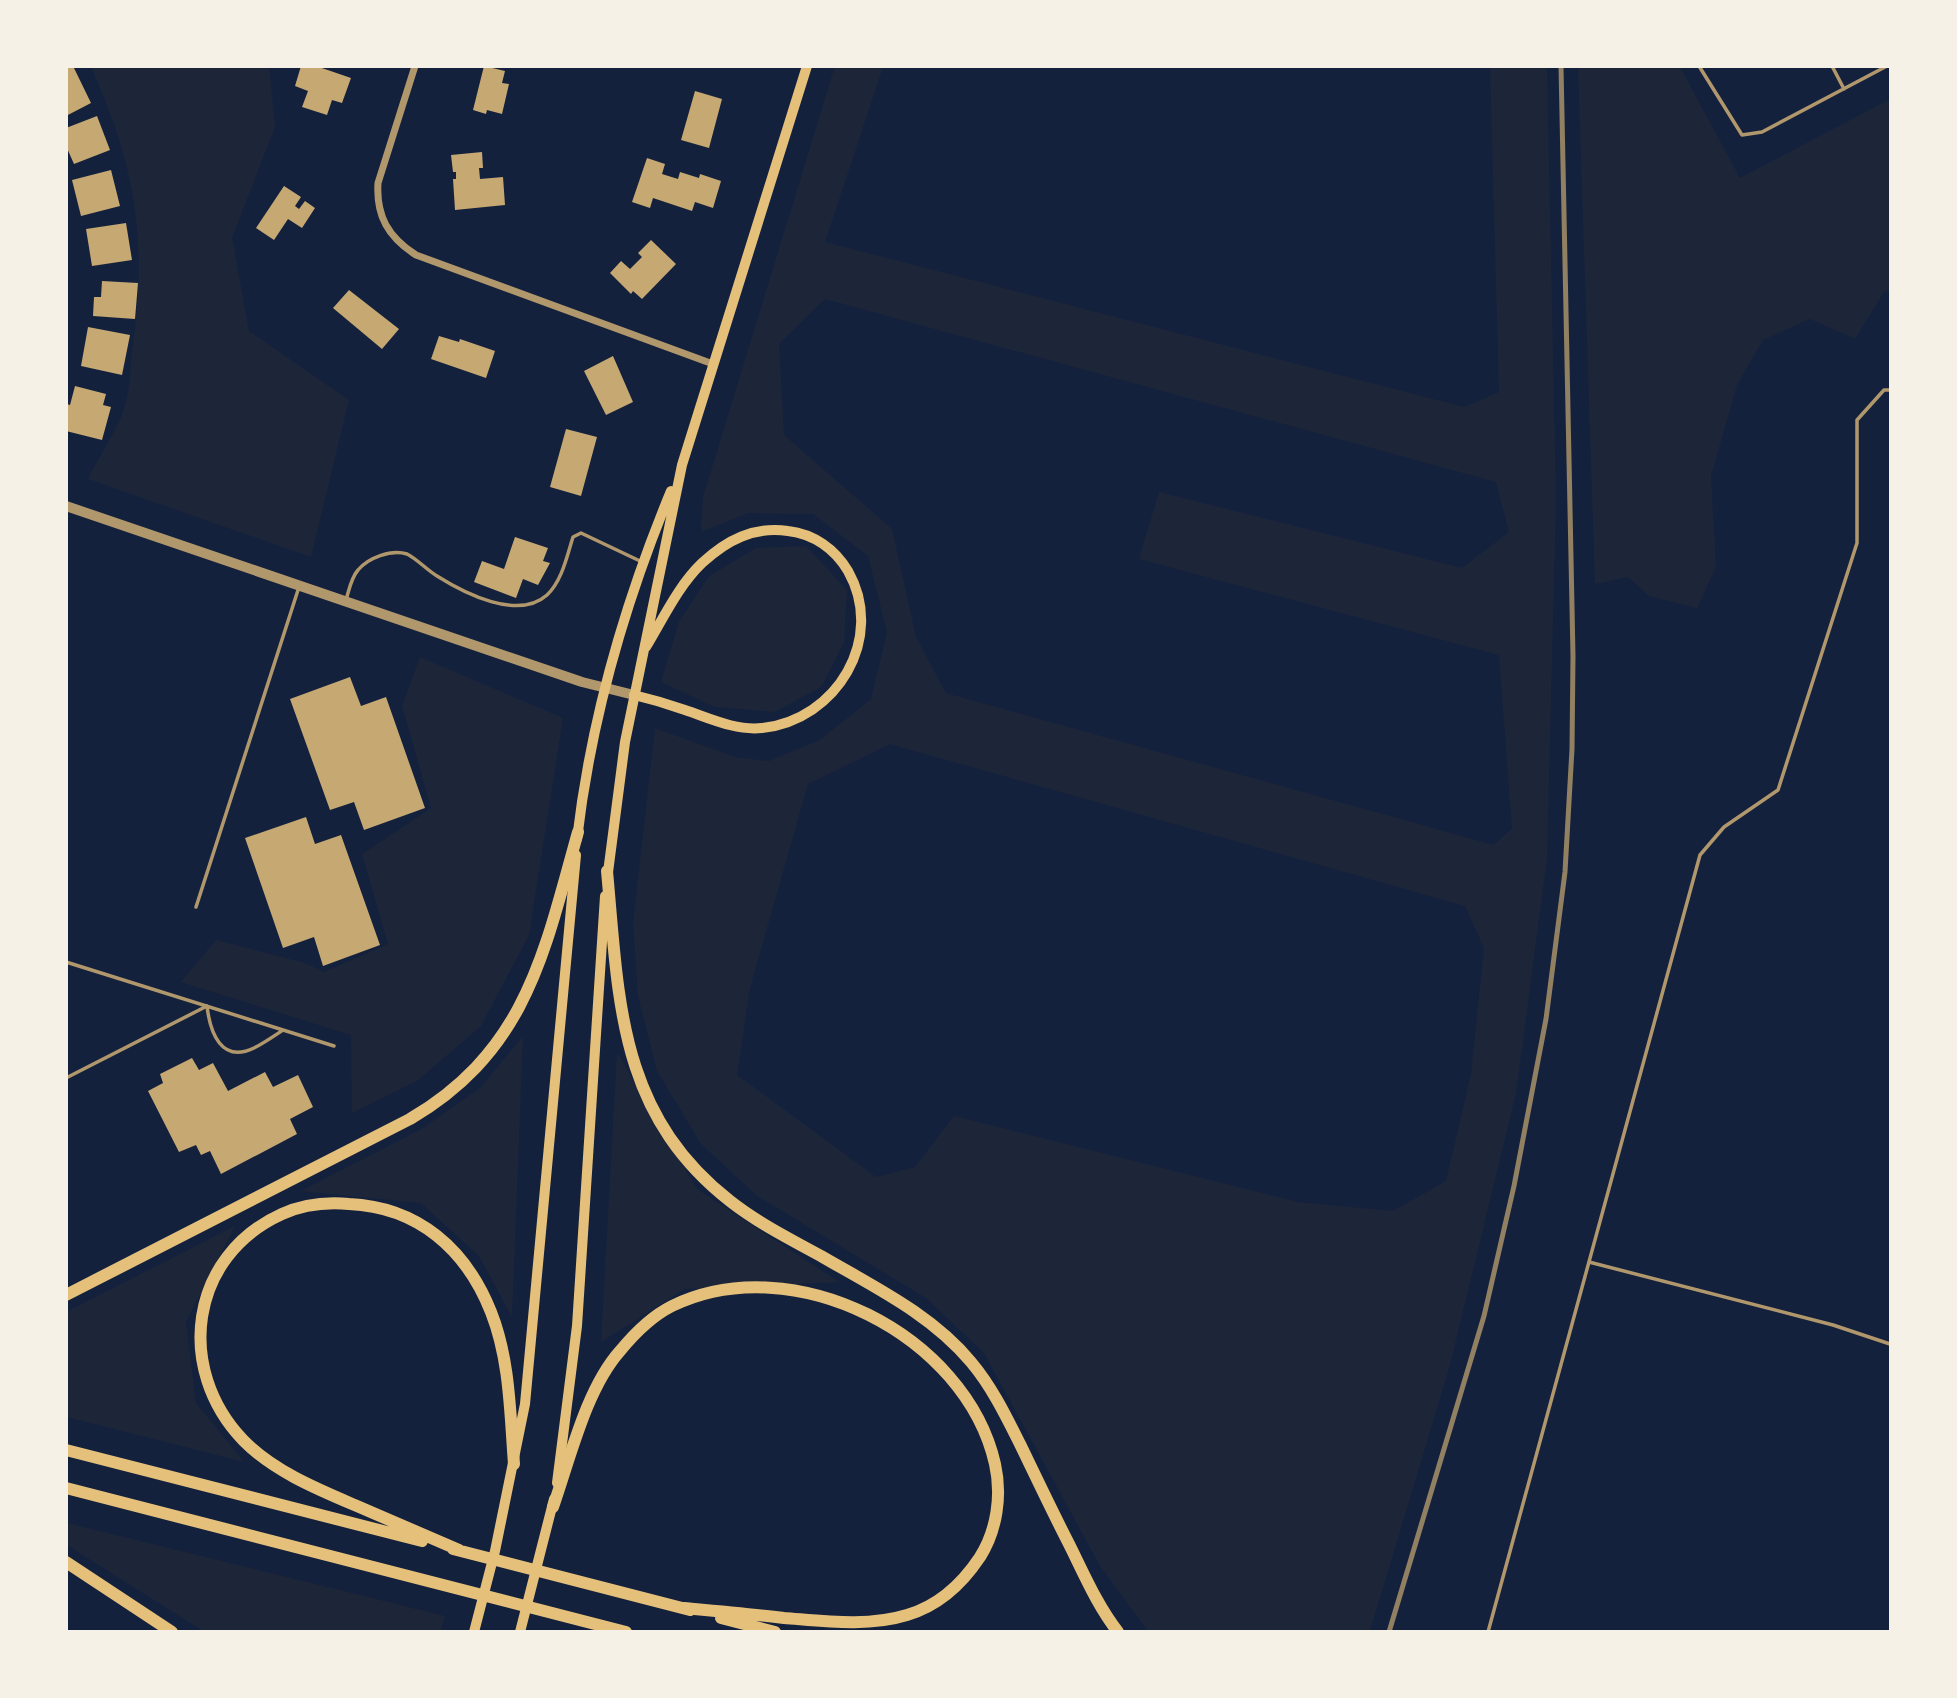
<svg xmlns="http://www.w3.org/2000/svg" width="1957" height="1698" viewBox="0 0 1957 1698" font-family="'Titillium Web',sans-serif">
<style>
.green{fill:#1d2539;fill-rule:evenodd}
.building{fill:#c6a872}
.lines{fill:none;stroke-linecap:round;stroke-linejoin:round}
.service{stroke:#b1986c;stroke-width:3.5}
.minor{stroke:#b1986c;stroke-width:7}
.tertiary{stroke:#b1986c;stroke-width:10}
.secondary{stroke:#e5c07b;stroke-width:10}
.trunk{stroke:#e5c07b;stroke-width:12}
.rail{stroke:#918062;stroke-width:5}
</style>
<rect width="100%" height="100%" fill="#14213d"/>
<path class="green" d="M835,66l48,1 -58,175 639,165 35,-15 -9,-325h57l9,432 -9,360 -31,234 -66,272 -80,266h-222l-48,-65 -116,-213 -58,-55 -170,-103 -55,-51 -44,-73 -19,-75 -5,-72 22,-196 80,29 34,4 51,-21 51,-41 16,-67 -19,-76 -55,-42 -65,-1 -47,19 2,-35zM825,299l671,183 13,50 -47,36 -303,-76 -20,67 360,96 13,173 -18,17 -548,-152 -30,-56 -24,-108 -108,-94 -5,-91zM890,744l575,162 19,42 -13,126 -25,107 -53,30 -95,-9 -344,-86 -39,51 -39,10 -139,-102 13,-87 58,-204z
M91,67h178l6,60 -43,111 17,93 100,69 -38,157 -223,-78c10,-21 29,-49 36,-70 6,-18 6,-40 8,-58 16,-109 4,-184 -41,-284z
M1578,67h102l60,111 150,-79v192l-6,1 -29,47 -45,-20 -47,21 -26,45 -26,91 5,91 -19,41 -48,-12 -21,-19 -33,7z
M806,546l41,44 -3,53 -23,44 -46,25 -60,-5 -54,-25 18,-60 30,-46 47,-28z
M420,657l143,61 -34,217 -48,91 -64,55 -65,32 -1,-78 -170,-53 35,-42 89,23 19,9 64,-28 -26,-90 69,-46 -29,-102z
M523,1036l-11,281 -33,-61 -58,-53 -120,-12 122,-63 57,-40z
M617,1052l80,137 142,93 -154,7 -84,53z
M235,1226l-49,96 10,81 48,59 -177,-45 -1,-105z
M67,1523l378,93 -4,15h-238l-136,-86z"/>
<path class="building" d="M66,66h7l18,37 -25,13z
M301,66h15l35,12 -9,25 -10,-3 -5,15 -25,-8 6,-16 -13,-5z
M484,66l21,5 -3,12 7,1 -7,30 -15,-4 -1,4 -13,-4z
M695,91l27,8 -13,49 -28,-8z
M97,116l13,34 -36,14 -8,-18v-18z
M482,152l1,16h-4l1,11 23,-2 2,28 -50,5 -2,-31h3v-7h-3l-2,-17z
M647,158l18,6 -3,10 16,5 2,-7 19,6 1,-4 21,7 -8,27 -18,-6 -3,9 -39,-13 -3,10 -18,-6z
M111,170l9,36 -39,10 -9,-36z
M284,186l17,11 -6,9 4,3 6,-8 10,7 -13,20 -14,-9 -14,21 -18,-12z
M126,223l6,37 -40,6 -6,-37z
M651,240l25,24 -34,35 -9,-8 -2,3 -21,-21 11,-12 9,8 12,-12 -4,-4z
M102,281l36,2 -3,36 -42,-3 1,-19h7z
M349,290l50,39 -17,20 -49,-41z
M88,327l42,8 -8,40 -41,-9z
M439,336l20,6 1,-3 35,12 -9,27 -55,-19z
M613,356l20,46 -27,13 -22,-44z
M75,386l31,8 -3,11 8,2 -9,33 -36,-9v-23l1,-4 3,1z
M566,429l31,8 -16,59 -31,-9z
M515,537l33,11 -5,13 7,2 -12,22 -15,-6 -7,19 -42,-16 8,-21 22,8z
M350,677l11,29 25,-9 39,111 -61,22 -10,-28 -24,8 -40,-111z
M306,817l9,27 26,-9 39,110 -57,21 -9,-29 -31,11 -38,-110z
M192,1058l7,12 14,-7 15,28 37,-19 8,15 25,-12 15,32 -23,12 7,15 -76,40 -11,-23 -9,4 -5,-10 -17,7 -31,-61 15,-8 -3,-9z"/>
<g class="lines">
<path class="service" d="M1699,66l43,69 20,-3 125,-66
M1832,66l12,23
M346,600c3,-10 5,-22 12,-30 10,-12 33,-21 49,-16 10,5 20,16 30,22 27,17 81,45 110,19 15,-14 20,-39 26,-58l8,-4 59,28
M196,907l103,-320
M66,962l268,84
M207,1006c3,26 14,58 47,42 10,-5 20,-12 29,-18
M66,1078l141,-72
M1589,1262l244,63 57,19
M1488,1632l212,-777 24,-28 54,-37 79,-247v-123l27,-30h6"/>
<path class="minor" d="M415,66l-37,117c-2,33 10,54 38,72l297,109"/>
<path class="tertiary" d="M66,506l516,176 52,13"/>
<path class="secondary" d="M634,695c17,4 34,9 51,15 24,8 51,21 77,18 75,-8 124,-90 86,-157 -13,-22 -34,-37 -60,-40 -34,-5 -61,9 -86,32 -24,23 -39,56 -56,84
M577,839c14,-120 48,-237 94,-348
M607,880l18,-138 57,-277 125,-399
M557,1483l20,-157 28,-430
M474,1632l21,-81 30,-147 51,-549
M520,1632l34,-133"/>
<path class="trunk" d="M607,871c12,130 11,242 123,330 28,22 60,38 91,55 53,31 110,58 150,106 21,25 35,54 49,82 16,33 32,67 49,100 15,30 28,61 49,88
M66,1295l344,-176c117,-69 134,-166 168,-287
M66,1450l356,91
M66,1488l560,144
M553,1507c17,-48 33,-118 67,-156 14,-17 32,-35 52,-45 121,-59 294,29 323,158 7,31 2,66 -15,93 -18,27 -42,49 -73,58 -39,12 -83,6 -123,3 -33,-4 -67,-7 -100,-10
M453,1549l237,61
M459,1550c-34,-15 -68,-29 -102,-44 -40,-17 -84,-35 -114,-66 -68,-71 -54,-184 39,-226 20,-9 45,-12 67,-10 69,3 117,45 142,108 19,48 19,101 23,152
M66,1562l106,70
M721,1618l54,14"/>
<path class="rail" d="M1389,1632l95,-316 30,-130 32,-167 19,-147 7,-123 1,-93 -12,-590"/>
</g>
<rect width="1957" height="1698" fill="none" stroke="#f6f1e7" stroke-width="136"/>
</svg>
